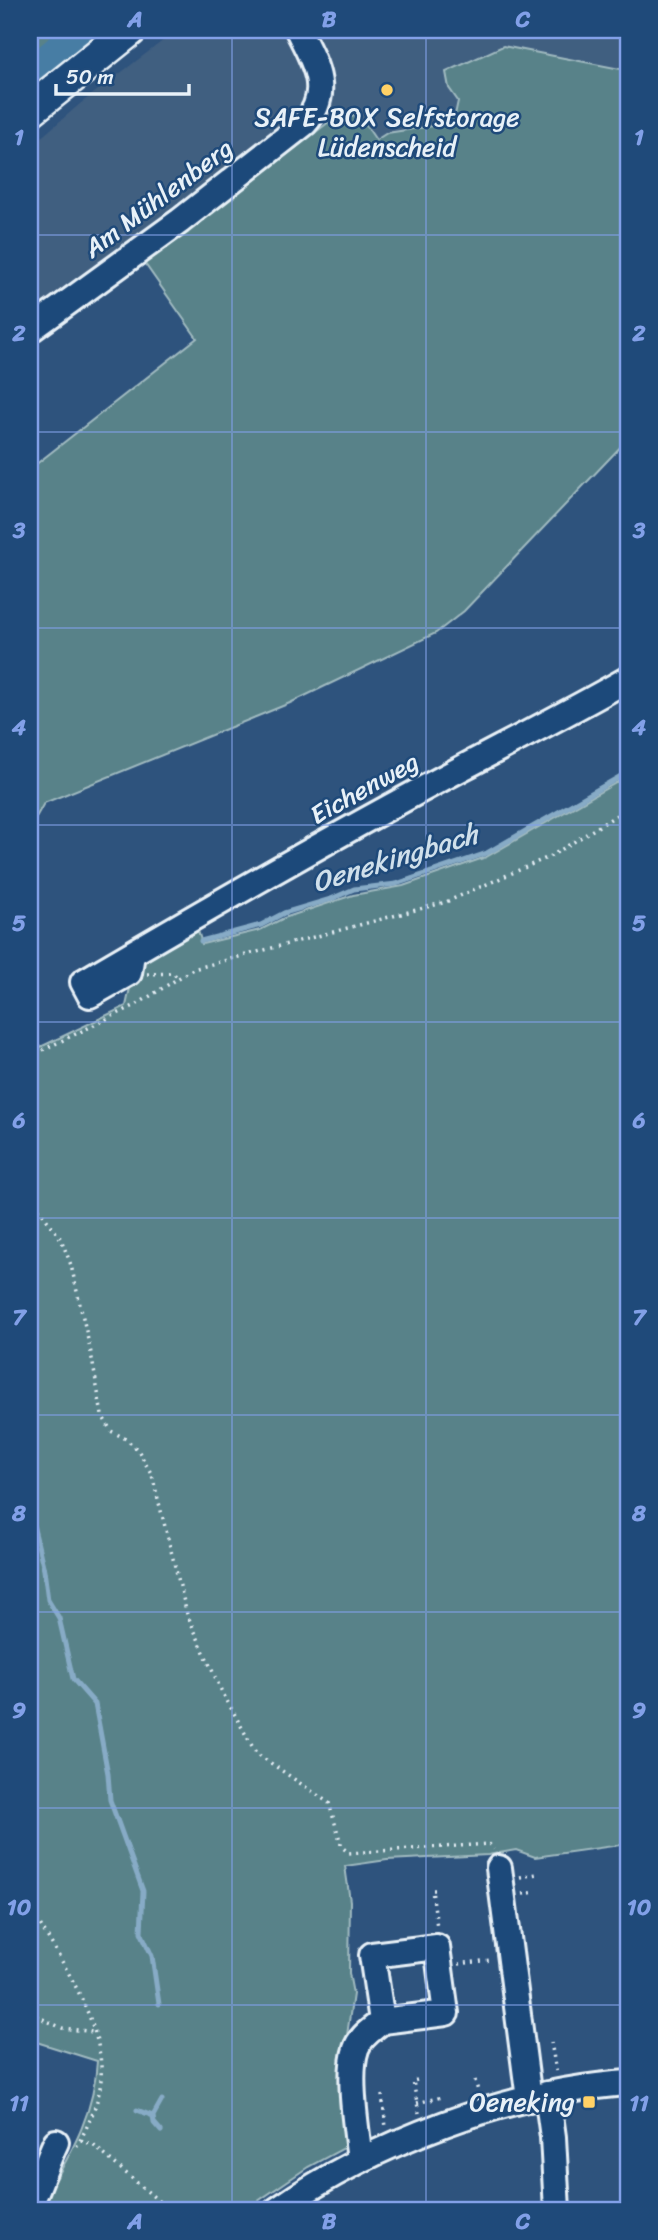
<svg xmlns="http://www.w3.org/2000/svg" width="658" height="2240" viewBox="0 0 658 2240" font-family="Sriracha,sans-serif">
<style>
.built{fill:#405e80}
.green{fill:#588289;stroke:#a0bac0;stroke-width:2}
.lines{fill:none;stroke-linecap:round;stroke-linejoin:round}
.stream{stroke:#87abc6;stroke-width:5}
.river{stroke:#477da4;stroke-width:32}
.minor-casing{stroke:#e8f1f8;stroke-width:30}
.major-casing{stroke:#e8f1f8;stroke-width:37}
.path{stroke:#e8f1f8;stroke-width:3.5;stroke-dasharray:2 5;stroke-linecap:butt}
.minor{stroke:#1f4a7a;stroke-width:24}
.major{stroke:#1f4a7a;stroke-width:32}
.grid{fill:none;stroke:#82a0e8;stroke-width:2;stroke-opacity:0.55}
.poi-dot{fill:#ffd166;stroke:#1f4a7a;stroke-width:2.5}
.labels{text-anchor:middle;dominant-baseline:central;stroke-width:5;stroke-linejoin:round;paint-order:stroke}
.poi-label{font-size:26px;fill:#e8f1f8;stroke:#1f4a7a}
.street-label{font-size:26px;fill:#e8f1f8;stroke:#1f4a7a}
.water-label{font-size:28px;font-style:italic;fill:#d0e0eb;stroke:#1f4a7a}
.neatline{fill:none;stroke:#82a0e8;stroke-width:2.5}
.grid-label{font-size:23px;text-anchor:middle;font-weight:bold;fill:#82a0e8}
</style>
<rect width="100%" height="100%" fill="#2e537d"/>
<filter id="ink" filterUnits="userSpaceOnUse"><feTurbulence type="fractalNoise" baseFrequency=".0143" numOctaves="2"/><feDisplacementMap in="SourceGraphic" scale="14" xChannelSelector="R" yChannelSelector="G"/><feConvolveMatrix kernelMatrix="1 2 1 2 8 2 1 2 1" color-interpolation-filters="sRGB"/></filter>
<g filter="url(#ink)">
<path class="built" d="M177,30h451v31l-7,8 -118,-23 -57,26 3,16 9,12 -3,15 -16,10 -52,8 -11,7 -13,-19 -4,2 -11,-5 -5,-7 -11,8 -19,-5 -283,206v-173l51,-44z"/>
<path class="green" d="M30,30h80l-80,64z
M503,46l117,23 8,-8v378l-164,172 -28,22 -146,70 -246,100 -14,25v-359l167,-131 -54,-77 24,-13 176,-137 5,7 6,-3 5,8 4,-2 13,19 11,-7 52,-8 16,-10 3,-14 -9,-13 -3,-16z
M628,776v1068l-93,13 -19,-7 -28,5 -101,5 -42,6 5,35 -1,72 4,21 -8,55 1,98 -38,20 -63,43h-206c27,-50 55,-90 58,-149l-67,-21v-988l96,-46 10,-45 61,-34 5,17 58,-14 24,-12 69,-23 50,-9 83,-29z"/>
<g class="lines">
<path class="stream" d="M201,941l60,-16 23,-12 47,-14 23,-10 42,-5 91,-31 141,-81
M30,1512l14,58 4,30 11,18 14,61 22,25 13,70 2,26 33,91 -2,41 11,24 7,48
M137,2110l16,6
M161,2131l-7,-8 -1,-7 9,-16"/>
<path class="river" d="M30,75l53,-45"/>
<g class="minor-casing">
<path id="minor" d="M30,330l150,-109 125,-98c28,-31 9,-61 -7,-93
M132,954l-3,19 -39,22 -7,-13c126,-74 252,-147 381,-215 55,-29 110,-57 164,-88
M499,1868l30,231
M437,1947l9,66 -64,8 -10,-66z
M547,2094l6,43 4,73
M360,2160c-3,-28 -13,-85 -4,-111 4,-13 17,-20 26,-28
M30,2205c10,-21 16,-42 26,-63
M277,2210c97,-68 233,-119 351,-127"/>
</g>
<g class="major-casing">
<path id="major" d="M30,110l100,-80"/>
</g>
<path class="path" d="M147,974l26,-1 5,5
M30,1056l106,-51 57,-36 253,-67 105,-46 77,-48
M30,1197l31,42 10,26 20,88 11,62 9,16 15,8 12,11 14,25 35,139 34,76 35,63 73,50 13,44 7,6 140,-9 5,5
M520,1877l17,-3
M435,1890h-3l5,37
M523,1894l13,-2
M30,1907c28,50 75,114 71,173 -2,23 -13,46 -24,66
M459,1964l31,-4
M30,2013l32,15 32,4
M551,2042l5,29
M417,2080l-4,1 6,32
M475,2080l3,11
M382,2095l4,32
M417,2103l25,-6
M81,2140l12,5 76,65"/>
<use href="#minor" class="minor"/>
<use href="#major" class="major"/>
</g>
</g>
<path class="grid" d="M232,30v2180M426,30v2180M30,235h598M30,432h598M30,628h598M30,825h598M30,1022h598M30,1218h598M30,1415h598M30,1612h598M30,1808h598M30,2005h598"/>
<g class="poi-dot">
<circle cx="387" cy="90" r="7"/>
<rect x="582" y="2095" width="14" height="14" rx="3.5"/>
</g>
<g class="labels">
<g class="poi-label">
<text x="387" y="117">SAFE-BOX Selfstorage<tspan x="387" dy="30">Lüdenscheid</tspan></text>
<text x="575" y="2102" text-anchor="end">Oeneking</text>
</g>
<g class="street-label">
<text transform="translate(158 198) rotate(-37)">Am Mühlenberg</text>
<text transform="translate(364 788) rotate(-29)">Eichenweg</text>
</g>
<g class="water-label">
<text transform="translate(395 858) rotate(-17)">Oenekingbach</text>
</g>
</g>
<rect width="658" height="2240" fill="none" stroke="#1f4a7a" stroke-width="77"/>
<path d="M56 84v10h133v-10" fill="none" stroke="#e8f1f8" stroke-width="3.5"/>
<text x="66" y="84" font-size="21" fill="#e8f1f8" stroke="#1f4a7a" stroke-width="5" paint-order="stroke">50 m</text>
<rect x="38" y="38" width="582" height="2164" class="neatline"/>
<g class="grid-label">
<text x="135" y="27">A</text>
<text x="329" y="27">B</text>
<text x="523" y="27">C</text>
<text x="19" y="145">1</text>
<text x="639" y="145">1</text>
<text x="19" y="341">2</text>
<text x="639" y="341">2</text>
<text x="19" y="538">3</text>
<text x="639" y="538">3</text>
<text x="19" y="735">4</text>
<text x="639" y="735">4</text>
<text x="19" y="931">5</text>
<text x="639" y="931">5</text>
<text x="19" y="1128">6</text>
<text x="639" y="1128">6</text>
<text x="19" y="1325">7</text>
<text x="639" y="1325">7</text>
<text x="19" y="1521">8</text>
<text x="639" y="1521">8</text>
<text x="19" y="1718">9</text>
<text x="639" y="1718">9</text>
<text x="19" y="1915">10</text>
<text x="639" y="1915">10</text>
<text x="19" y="2111">11</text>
<text x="639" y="2111">11</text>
<text x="135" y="2229">A</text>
<text x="329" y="2229">B</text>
<text x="523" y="2229">C</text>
</g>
</svg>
